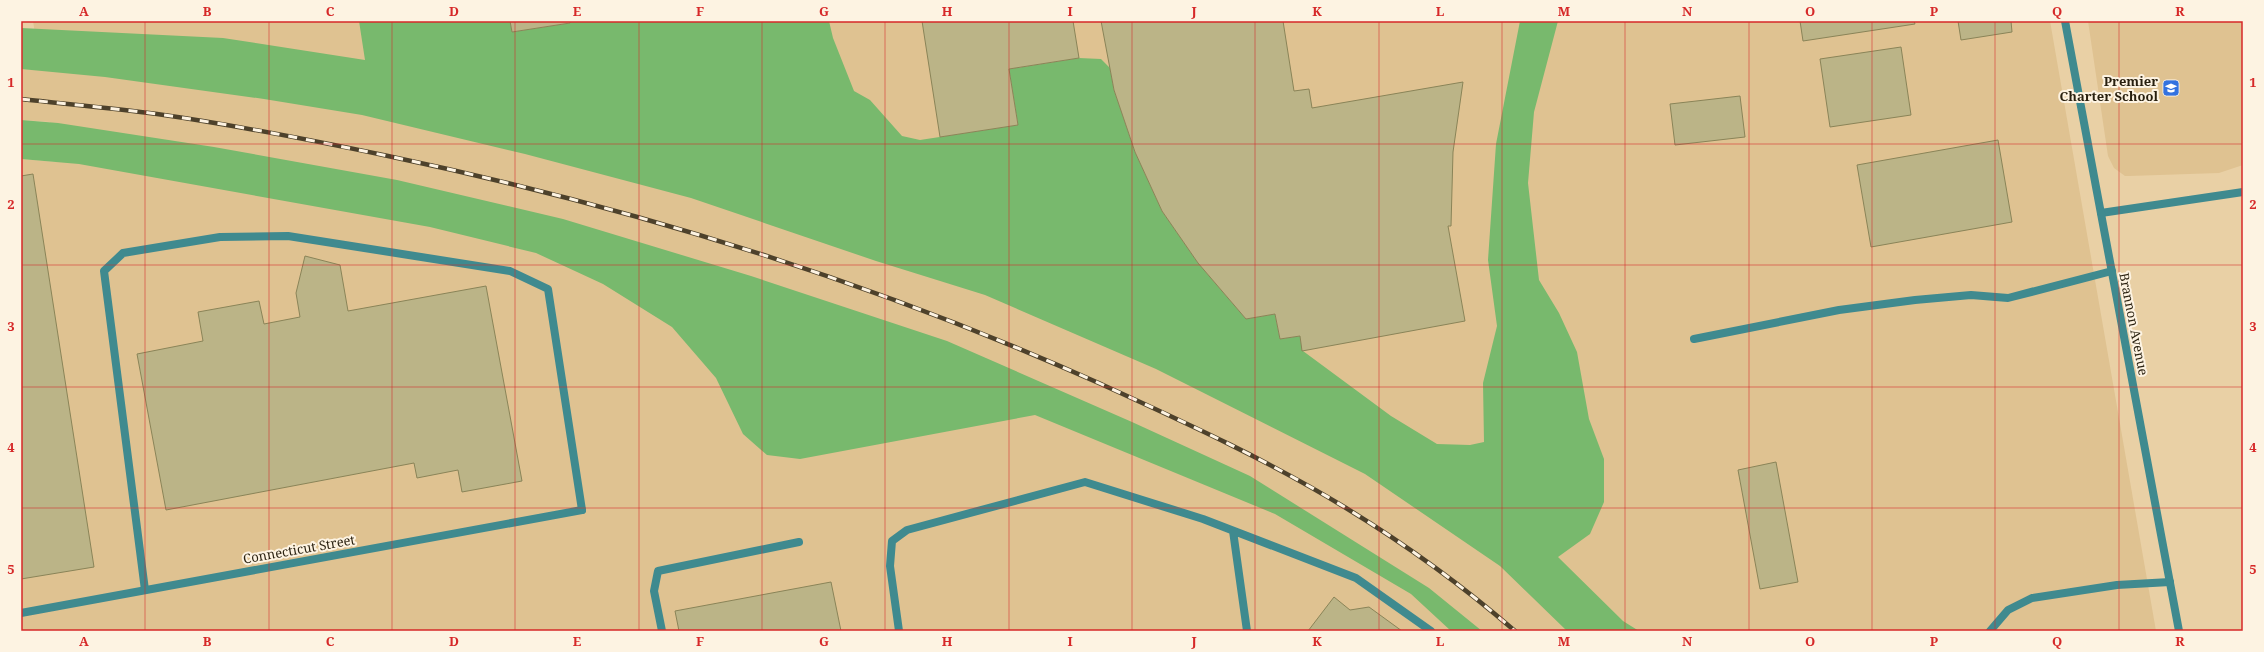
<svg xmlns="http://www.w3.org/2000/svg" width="2264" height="652" viewBox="0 0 2264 652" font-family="'Noto Serif',serif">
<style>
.built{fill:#dfc291}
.green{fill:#78b96d}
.building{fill:#bbb487;stroke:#8a8458}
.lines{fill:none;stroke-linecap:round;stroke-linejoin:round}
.service{stroke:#3f8a8f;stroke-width:8}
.minor{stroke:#3f8a8f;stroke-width:8}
.rail-casing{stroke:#4d412b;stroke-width:4.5}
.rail{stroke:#fdf3e2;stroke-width:3;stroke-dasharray:9;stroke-linecap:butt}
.grid{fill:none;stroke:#d62828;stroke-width:1;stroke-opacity:0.55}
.labels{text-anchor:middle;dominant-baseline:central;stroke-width:4;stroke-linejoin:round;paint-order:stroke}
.poi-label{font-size:13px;font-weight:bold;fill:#281f0e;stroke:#fdf3e2;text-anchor:end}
.street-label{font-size:13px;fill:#281f0e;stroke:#fdf3e2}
.neatline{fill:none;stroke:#d62828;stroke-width:1.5}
.grid-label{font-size:13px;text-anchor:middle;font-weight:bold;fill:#d62828}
</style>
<rect width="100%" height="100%" fill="#e9d0a5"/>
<path class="built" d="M33,21h2017l106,610h-2135v-472l35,3 -6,-40 -29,-2v-51l20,1z
M2088,21h155v144l-24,8 -90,3h-4l-11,-8 -6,-12z"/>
<path class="green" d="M359,21h151l2,11 58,-9v-2h259l4,17 21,53 16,9 32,36 18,4 98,-15 -9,-56 70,-11 22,1 9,9 4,22 21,62 27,59 36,52 48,56 29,-5 5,25 20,-3 3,15 88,65 46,28 33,1 14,-3 -1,-59 14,-57 -9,-66 8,-116 24,-123h38l-24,91 -6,71 11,97 20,33 18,39 12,67 15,40v43l-14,32 -32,23 65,64 16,10h-72l-67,-65 -135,-92 -209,-105 -171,-74 -109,-34 -185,-63 -166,-44 -163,-39 -98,-16 -159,-22 -84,-8v-41l202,10 142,22z
M21,120l37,3 156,24 183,33 166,39 188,57 196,65 185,81 118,54 179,112 53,43h-31l-40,-37 -136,-80 -240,-99 -235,44 -33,-4 -24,-21 -27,-56 -44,-51 -69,-43 -67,-31 -106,-26 -351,-63 -58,-5z"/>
<path class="building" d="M510,21h60v2l-58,9z
M922,21h151l6,37 -70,11 9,56 -78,12z
M1101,21h182l11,70 15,-2 3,19 151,-26 -10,70 -2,74h-3l17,95 -163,30 -2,-15 -20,3 -5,-25 -29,5 -48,-56 -36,-52 -27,-59 -21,-62z
M1800,21h114l1,3 -112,17z
M1958,21h53l1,11 -51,8z
M1901,47l10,68 -81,12 -10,-68z
M1740,96l5,41 -70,8 -5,-41z
M1998,140l14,82 -141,25 -14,-82z
M33,174l61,393 -73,12v-403z
M305,256l35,9 8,46 138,-25 36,195 -60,11 -4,-22 -41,8 -3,-15 -248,47 -29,-156 66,-13 -5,-29 61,-11 5,23 36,-7 -4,-24z
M1776,462l22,120 -38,7 -22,-119z
M831,582l10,49h-162l-4,-20z
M1334,597l16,13 19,-3 33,24h-94z"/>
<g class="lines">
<path class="service" d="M2101,213l142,-21
M1694,339l145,-29 76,-10 56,-5 37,3 104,-27
M1233,531l14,100
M145,590l-41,-319 19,-18 97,-16 68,-1 222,35 38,18 34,221
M662,631l-8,-40 4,-20 141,-29
M899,631l-9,-65 2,-25 15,-11 178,-48 118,37 153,59 75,53
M1990,631l18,-21 24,-12 85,-13 53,-3"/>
<path class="minor" d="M2065,21l114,610
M21,613l561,-103"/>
<g class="rail-casing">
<path id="rail" d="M21,99c45,5 91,9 136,15 78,11 154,26 231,42 244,51 485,126 713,228 83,38 167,76 245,124 59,36 117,78 169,123"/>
</g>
<use href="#rail" class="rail"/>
</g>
<path class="grid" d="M145,21v610M269,21v610M392,21v610M515,21v610M639,21v610M762,21v610M885,21v610M1009,21v610M1132,21v610M1255,21v610M1379,21v610M1502,21v610M1625,21v610M1749,21v610M1872,21v610M1995,21v610M2119,21v610M21,144h2222M21,265h2222M21,387h2222M21,508h2222"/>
<defs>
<g id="school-square" transform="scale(0.9)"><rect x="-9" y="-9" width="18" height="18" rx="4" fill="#3372e0" stroke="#fdf3e2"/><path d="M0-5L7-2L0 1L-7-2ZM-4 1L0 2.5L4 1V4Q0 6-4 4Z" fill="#fff"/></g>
</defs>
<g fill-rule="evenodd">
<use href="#school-square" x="2171" y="88"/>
</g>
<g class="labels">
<g class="poi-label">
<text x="2158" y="81">Premier<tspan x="2158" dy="15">Charter School</tspan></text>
</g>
<g class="street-label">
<text transform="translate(2134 324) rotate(79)">Brannon Avenue</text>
<text transform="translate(299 549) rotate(-10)">Connecticut Street</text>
</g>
</g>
<rect width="2264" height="652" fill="none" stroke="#fdf3e2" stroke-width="44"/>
<rect x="22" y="22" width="2220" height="608" class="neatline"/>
<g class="grid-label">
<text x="84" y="16">A</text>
<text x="207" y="16">B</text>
<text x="330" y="16">C</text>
<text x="454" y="16">D</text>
<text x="577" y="16">E</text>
<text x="700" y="16">F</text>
<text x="824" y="16">G</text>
<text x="947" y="16">H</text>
<text x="1070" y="16">I</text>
<text x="1194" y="16">J</text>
<text x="1317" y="16">K</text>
<text x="1440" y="16">L</text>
<text x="1564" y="16">M</text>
<text x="1687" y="16">N</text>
<text x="1810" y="16">O</text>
<text x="1934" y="16">P</text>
<text x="2057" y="16">Q</text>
<text x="2180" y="16">R</text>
<text x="11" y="87">1</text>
<text x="2253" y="87">1</text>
<text x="11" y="209">2</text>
<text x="2253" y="209">2</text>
<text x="11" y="331">3</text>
<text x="2253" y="331">3</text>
<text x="11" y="452">4</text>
<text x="2253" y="452">4</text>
<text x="11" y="574">5</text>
<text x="2253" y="574">5</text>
<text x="84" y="646">A</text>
<text x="207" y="646">B</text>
<text x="330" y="646">C</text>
<text x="454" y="646">D</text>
<text x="577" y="646">E</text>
<text x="700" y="646">F</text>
<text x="824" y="646">G</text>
<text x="947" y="646">H</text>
<text x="1070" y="646">I</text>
<text x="1194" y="646">J</text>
<text x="1317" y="646">K</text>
<text x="1440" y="646">L</text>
<text x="1564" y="646">M</text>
<text x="1687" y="646">N</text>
<text x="1810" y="646">O</text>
<text x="1934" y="646">P</text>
<text x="2057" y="646">Q</text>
<text x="2180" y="646">R</text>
</g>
</svg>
